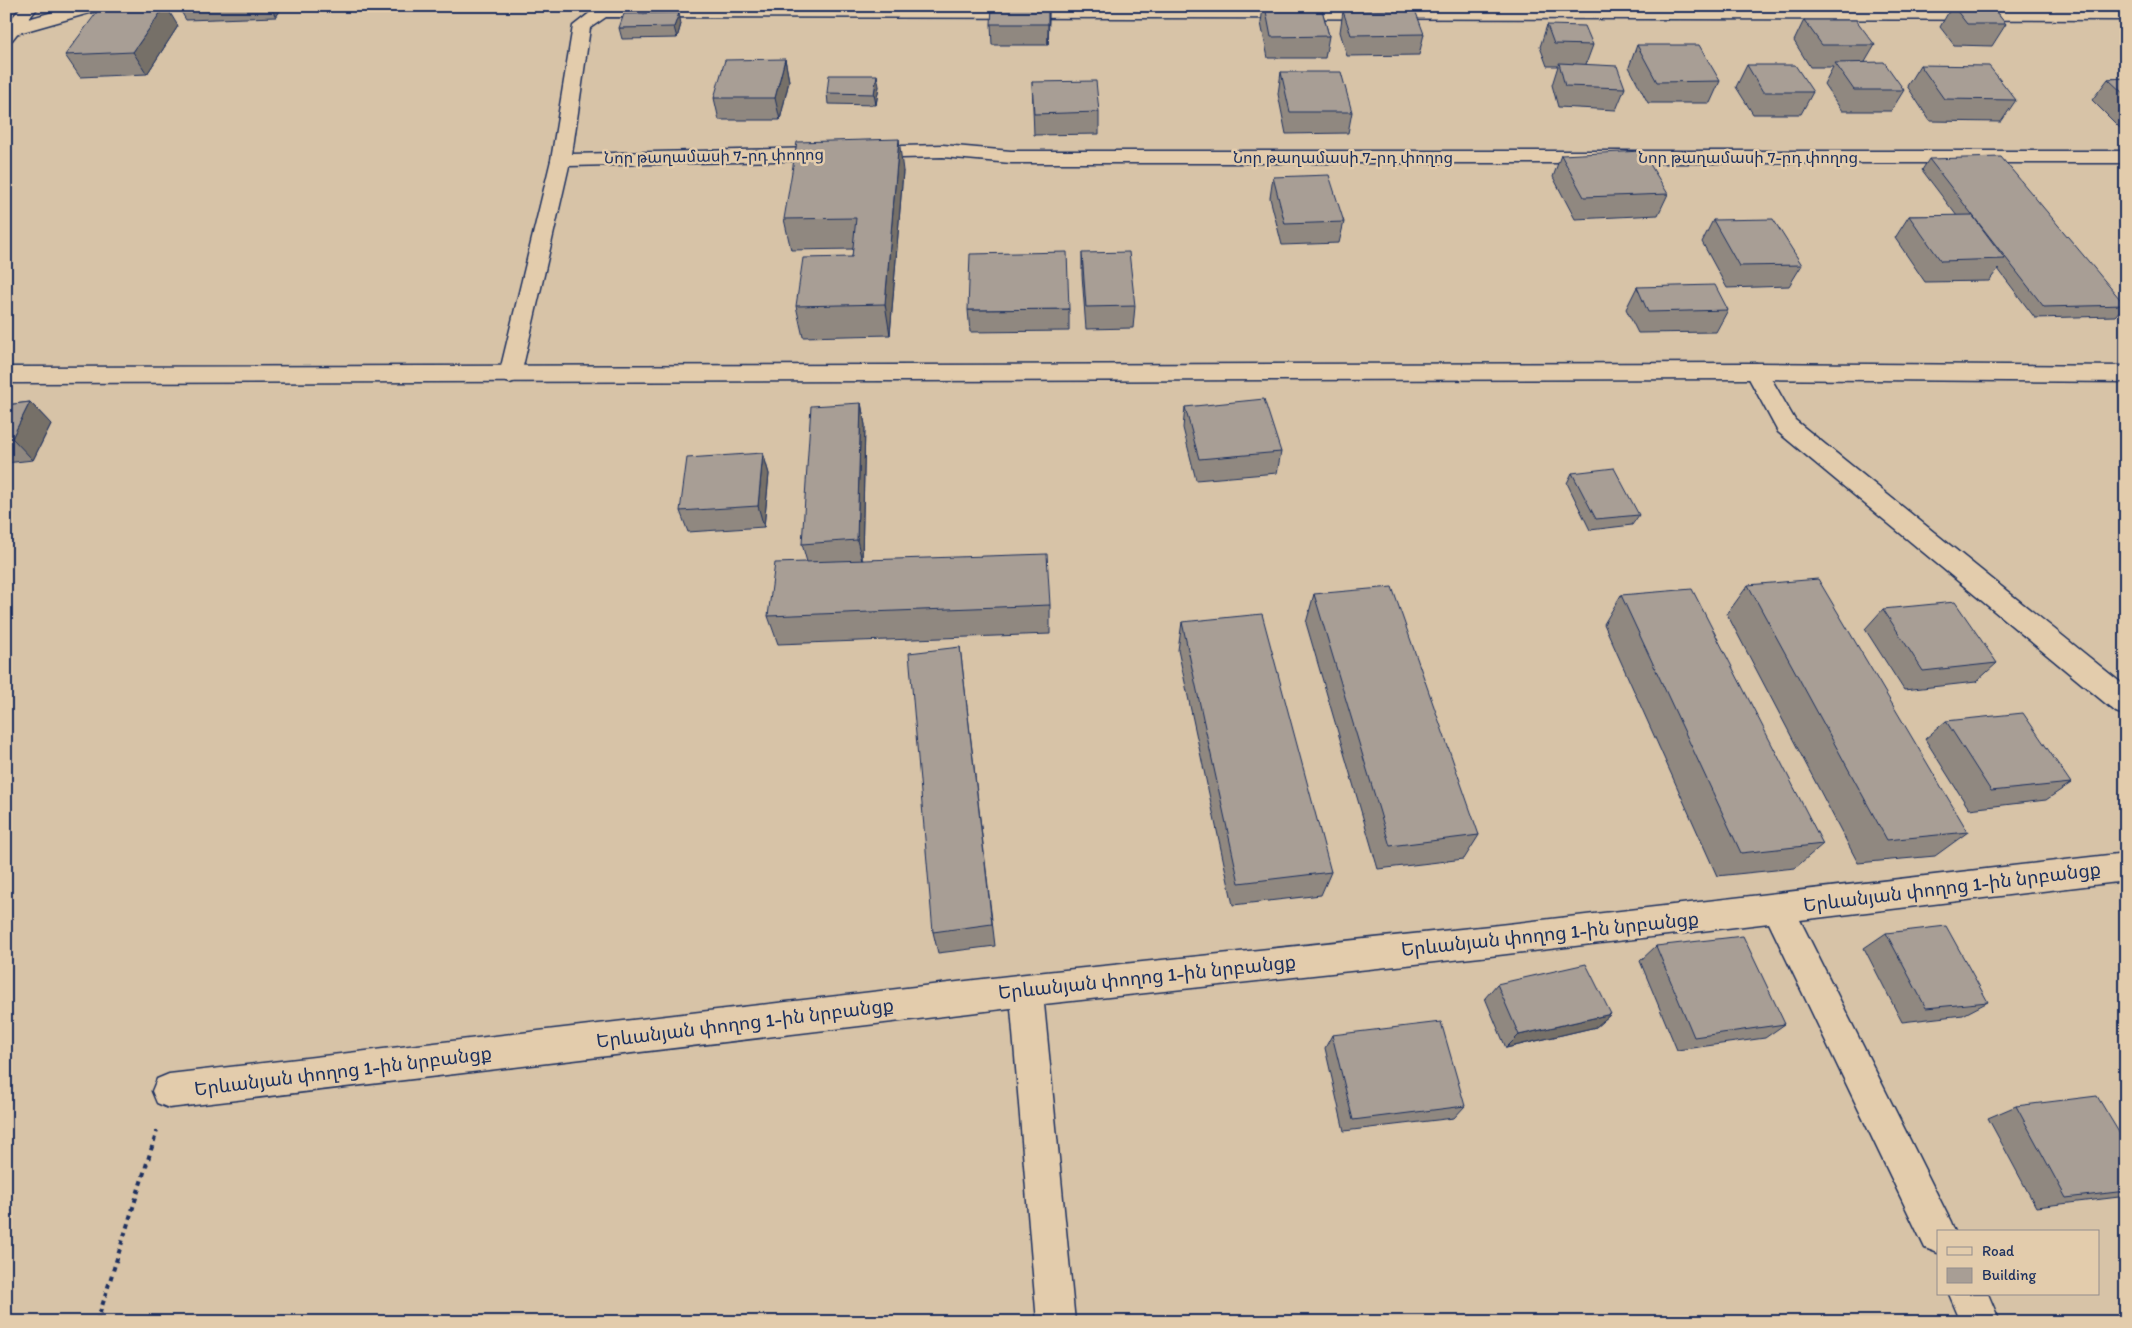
<svg xmlns="http://www.w3.org/2000/svg" width="2132" height="1328" viewBox="0 0 2132 1328" font-family="Itim,'Noto Sans Armenian',sans-serif">
<style>
.lines{fill:none;stroke-linecap:round;stroke-linejoin:round}
.minor-casing{stroke:#1b2f5e;stroke-width:3}
.major-casing{stroke:#1b2f5e;stroke-width:3}
.path{stroke:#1b2f5e;stroke-width:4;stroke-dasharray:4.5 4.5;stroke-linecap:butt}
.minor{fill:#e3ccac;fill-rule:evenodd}
.major{fill:#e3ccac;fill-rule:evenodd}
.wall{fill:#908880;stroke:#1b2f5e}
.shaded-wall{fill:#766f68;stroke:#1b2f5e}
.building{fill:#a89e95;stroke:#1b2f5e}
.labels{text-anchor:middle;dominant-baseline:central;stroke-width:5;stroke-linejoin:round;paint-order:stroke}
.far-street-label{font-size:16px;fill:#1b2f5e;stroke:#e3ccac}
.street-label{font-size:19px;fill:#1b2f5e;stroke:#e3ccac}
</style>
<rect width="100%" height="100%" fill="#d7c3a7"/>
<filter id="ink" filterUnits="userSpaceOnUse"><feTurbulence type="fractalNoise" baseFrequency=".02" numOctaves="2"/><feDisplacementMap in="SourceGraphic" scale="10" xChannelSelector="R" yChannelSelector="G"/><feConvolveMatrix kernelMatrix="1 2 1 2 8 2 1 2 1" color-interpolation-filters="sRGB"/></filter>
<g filter="url(#ink)">
<g class="lines">
<g class="minor-casing">
<path id="minor" d="M74,6h28l-2,4 -81,23 -6,1 -7,-2 1,-7z
M602,7l1524,3v10l-1520,-3 -16,11 -18,126 371,-9 68,6h1115v12h-1115l-68,-6 -374,9 -48,209 -3,5 -8,3 -8,-3 -3,-5 52,-215 22,-134 23,-18z
M1756,363l8,3 31,54 331,267v29l-10,-4 -338,-280 -33,-61 3,-5z
M2126,853v28l-326,39 151,302 4,10h-17v21l-13,-5 -156,-325 -279,33 -446,48 31,318h-38l-26,-314 -842,100 -12,-5 -5,-12 5,-12 12,-5 857,-100 464,-48z
M1949,1294h39l12,28h-39z"/>
</g>
<g class="major-casing">
<path id="major" d="M22,6h17l-27,34 -6,1v-16z
M1756,363l370,3v16l-370,-3 -1750,4v-16z"/>
</g>
<path class="path" d="M97,1322l60,-191"/>
<use href="#minor" class="minor"/>
<use href="#major" class="major"/>
</g>
<path class="wall" d="M178,6h105l-7,11 -90,3z
M1049,6l-1,39h-56l-1,-21z
M1263,6h58l8,30 -4,22h-57l-7,-35z
M1952,6h39l15,18 -14,22 -38,-1 -14,-18z
M1343,11l81,23 -5,21 -72,1 -7,-24z
M1804,20l71,25 -10,17 39,28 -13,21h-49l-18,-27 9,-17h-23l-16,-26z
M681,24l-4,14 -55,1 -3,-11z
M1547,25l46,20 -7,19 39,24 -9,22 -58,-3 -6,-22 6,-19h-11l-7,-19z
M178,26l-31,48 -67,3 -15,-22z
M1637,45l83,36 -10,22h-62l-19,-36z
M785,59l4,22 -9,39h-61l-5,-22z
M1747,65l66,27 -12,22h-48l-17,-27z
M1920,65l96,35 -15,22 -71,-1 -23,-35z
M1281,72l71,40 -4,21 -62,1 -8,-40z
M2126,78v56l-34,-34 16,-21z
M1032,82l67,30v22l-65,1z
M879,86l-3,19 -48,-1 -1,-11z
M1561,155l107,39 -10,21 -83,4 -22,-42z
M1929,159l196,146 -10,11 -80,2 -37,-49 -9,12 -64,1 -30,-44 14,-22h48l-35,-46z
M903,171l-13,164 -87,2 -7,-31 56,-49 1,-8 -62,1 -7,-31z
M1273,177l71,45 -5,21 -57,2 -12,-47z
M1713,220l89,45 -13,21 -62,2 -25,-46z
M1082,253l53,53 -2,22 -47,1 -4,-54z
M1637,287l91,23 -12,22 -78,1 -12,-24z
M1069,309v22l-99,1 -2,-22z
M30,402l21,22 -18,36 -27,3v-58z
M861,403l4,22 -3,135 188,45v29l-272,10 -10,-28 39,-54 -5,-18z
M1185,407l96,45 -4,21 -81,7 -13,-52z
M763,453l6,21 -5,53 -76,5 -8,-21z
M1572,473l67,42 -7,10 -42,5 -23,-47z
M1748,585l220,247 -33,24 -77,7 -131,-249z
M1314,594l165,241 -15,24 -86,10 -72,-246z
M1621,595l202,249 -28,24 -78,8 -113,-252z
M1883,609l114,54 -21,19 -72,8 -39,-61z
M1182,622l149,250 -10,23 -88,10 -55,-255z
M960,647l35,299 -57,7 -5,-21z
M1946,721l125,62 -25,17 -77,9 -44,-70z
M1886,933l102,69 -25,13 -61,7 -38,-74z
M1656,946l129,78 -20,14 -88,12 -37,-89z
M1497,984l114,30 -15,13 -90,21 -21,-50z
M1332,1035l133,71 -11,12 -110,13 -19,-83z
M2016,1106l110,38v51l-7,2 -83,10 -48,-89z"/>
<path class="shaded-wall" d="M165,6h1l12,20 -31,48 -14,-22z
M270,6h13l-7,11z
M1049,6v15l-1,24v-21z
M679,13l2,11 -4,14 -3,-11z
M785,59l4,22 -9,39 -5,-22z
M877,75l2,11 -3,19 -2,-11z
M899,139l4,32 -13,164 -5,-31z
M30,402l21,22 -18,36 -21,-22z
M861,403l4,22 -3,136 -5,-21z
M763,453l6,21 -5,53 -6,-21z
M1611,1014l-15,13 -90,21 13,-13z"/>
<path class="building" d="M137,6h28l-32,46 -68,3 35,-47z
M992,6h56v18h-57z
M1265,6h56l8,30 -58,1z
M1953,6h38l15,18h-39z
M1415,10l9,24 -73,1 -8,-24z
M679,13l-5,14 -55,1 5,-14z
M1804,20h52l19,25h-53z
M1547,25l38,1 8,19 -39,-1z
M1637,45h62l21,36 -63,1z
M785,59l-10,39h-61l11,-38z
M1884,62l20,28h-50l-19,-27z
M1559,63l58,3 8,22 -60,-2z
M1747,65h48l18,27h-50z
M1920,65l69,1 27,34 -72,-1z
M1281,72h60l11,40h-62z
M829,75h48l-3,19 -47,-1z
M2126,78v18l-18,-17z
M1096,81l3,31 -65,2 -2,-32z
M899,139l-14,165 -89,2 7,-48 49,-1 4,-39 -72,1 13,-77z
M1642,151l26,43 -84,3 -23,-42z
M2001,157l124,148 -81,2 -115,-148z
M1329,175l15,47 -59,2 -12,-47z
M1972,215l33,44 -64,2 -32,-45z
M1773,219l29,46 -63,1 -26,-46z
M1067,252l2,57 -101,1 2,-56z
M1129,252l6,54 -49,1 -4,-54z
M1715,285l13,25 -80,2 -11,-25z
M1264,399l17,53 -82,7 -14,-52z
M30,402l-18,36 -6,1v-34z
M861,403l-4,137 -55,4 9,-138z
M763,453l-5,53 -78,5 7,-53z
M1614,468l25,47 -43,4 -24,-46z
M1047,554l3,51 -282,11 7,-53z
M1818,579l150,253 -81,8 -139,-255z
M1392,587l87,248 -89,11 -76,-252z
M1692,589l131,255 -82,9 -120,-258z
M1955,602l42,61 -74,8 -40,-62z
M1262,614l69,258 -92,11 -57,-261z
M960,647l32,277 -59,8 -24,-279z
M2023,713l48,70 -80,8 -45,-70z
M1946,926l42,76 -62,6 -40,-75z
M1743,936l42,88 -91,13 -38,-91z
M1586,964l25,50 -92,21 -22,-51z
M1441,1022l24,84 -112,14 -21,-85z
M2097,1096l29,48v47l-60,7 -50,-92z"/>
</g>
<g class="labels">
<g class="far-street-label">
<text transform="translate(714 156) rotate(-1)">Նոր թաղամասի 7-րդ փողոց</text>
<text x="1343" y="157">Նոր թաղամասի 7-րդ փողոց</text>
<text x="1748" y="157">Նոր թաղամասի 7-րդ փողոց</text>
</g>
<g class="street-label">
<text transform="translate(1952 887) rotate(-7)">Երևանյան փողոց 1-ին նրբանցք</text>
<text transform="translate(1550 934) rotate(-6)">Երևանյան փողոց 1-ին նրբանցք</text>
<text transform="translate(1147 977) rotate(-6)">Երևանյան փողոց 1-ին նրբանցք</text>
<text transform="translate(745 1023) rotate(-7)">Երևանյան փողոց 1-ին նրբանցք</text>
<text transform="translate(343 1071) rotate(-7)">Երևանյան փողոց 1-ին նրբանցք</text>
</g>
</g>
<rect width="2132" height="1328" fill="none" stroke="#e3ccac" stroke-width="25"/>
<rect x="12" y="12" width="2107" height="1303" fill="none" stroke="#1b2f5e" stroke-width="2" filter="url(#ink)"/>
<rect x="1937" y="1230" width="162" height="65" fill="#e3ccac" stroke="#938d8d"/>
<rect x="1947" y="1247" width="25" height="8" fill="#e3ccac" stroke="#938d8d"/>
<text x="1982" y="1256" font-size="15" fill="#1b2f5e">Road</text>
<rect x="1947" y="1268" width="25" height="15" fill="#a89e95" stroke="#938d8d"/>
<text x="1982" y="1280" font-size="15" fill="#1b2f5e">Building</text>
</svg>
